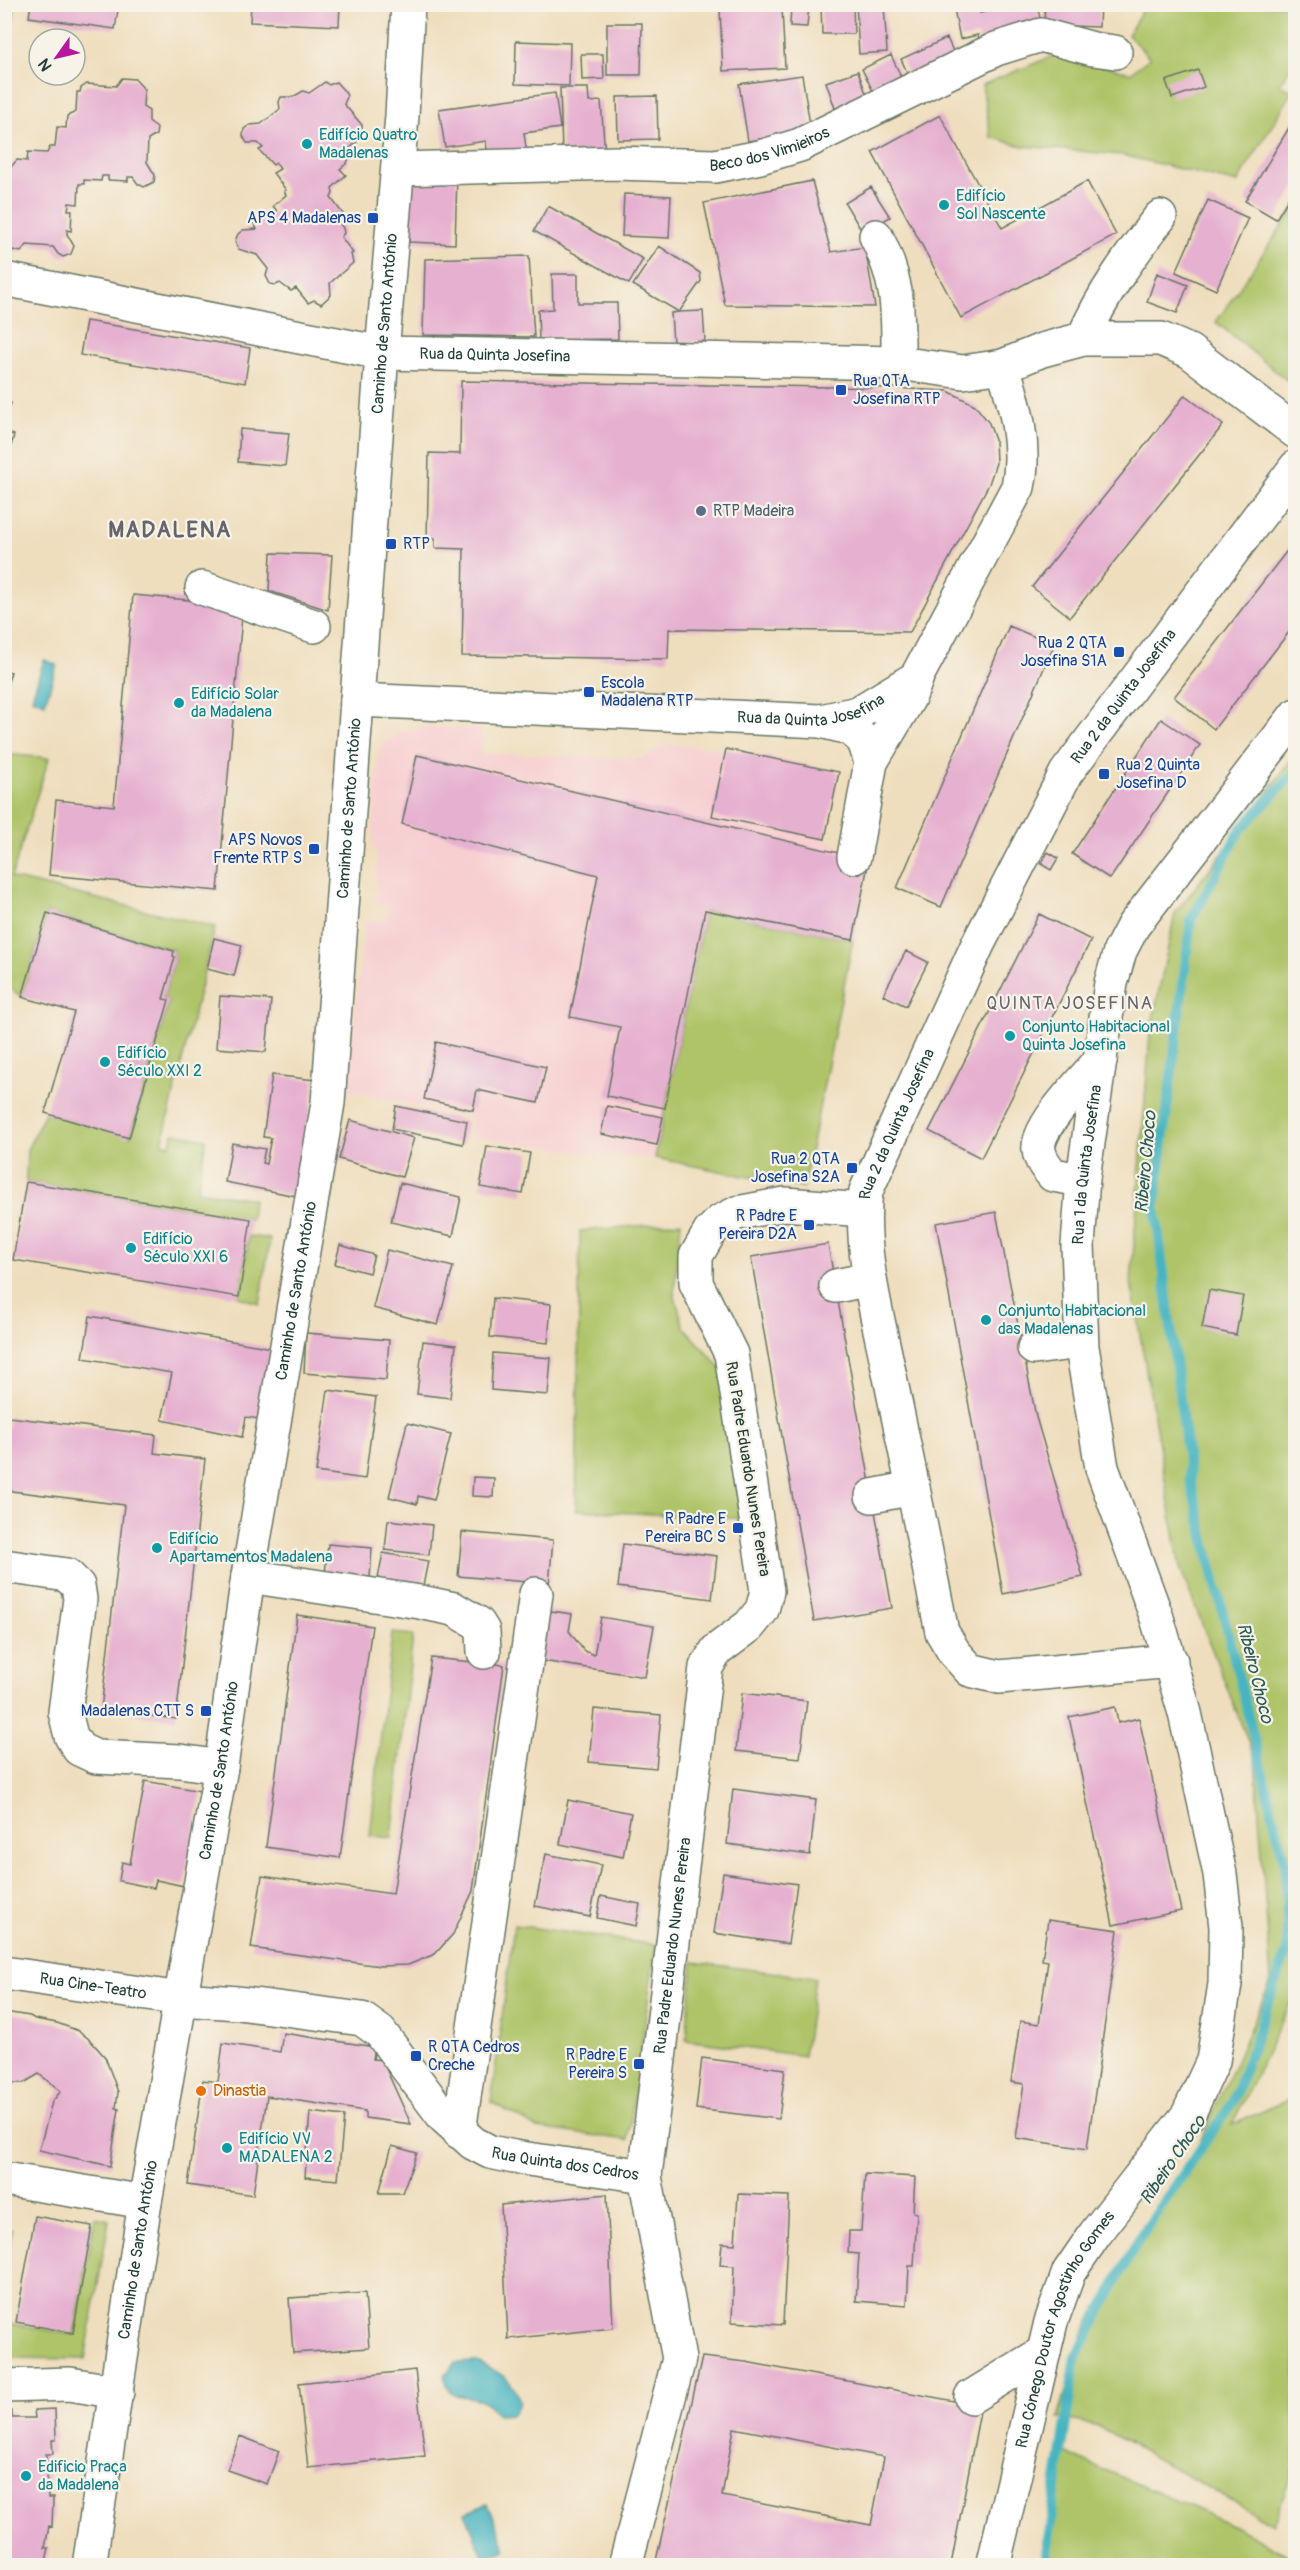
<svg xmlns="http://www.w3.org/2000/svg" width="1300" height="2570" viewBox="0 0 1300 2570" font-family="Pangolin,sans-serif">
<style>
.built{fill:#f7cfd1}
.green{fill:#afc469;stroke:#67804e;stroke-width:1.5}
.water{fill:#47b5c1;stroke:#33797a;stroke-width:1.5}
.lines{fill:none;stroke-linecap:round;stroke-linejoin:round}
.stream{stroke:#47b5c1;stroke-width:10}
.building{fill:#e6b0d0;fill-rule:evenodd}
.minor-casing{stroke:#687564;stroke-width:36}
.minor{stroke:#fff;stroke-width:33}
.culture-dot{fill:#0f9aa8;stroke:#f7f3e8;stroke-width:2}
.transit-dot{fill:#1a4fb4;stroke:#f7f3e8;stroke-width:2}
.service-dot{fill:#5c6f8a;stroke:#f7f3e8;stroke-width:2}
.food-dot{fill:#e8710a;stroke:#f7f3e8;stroke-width:2}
.labels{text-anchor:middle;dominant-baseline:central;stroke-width:4.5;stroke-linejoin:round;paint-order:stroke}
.culture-label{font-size:16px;fill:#0d838f;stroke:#f7f3e8;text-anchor:start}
.street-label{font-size:16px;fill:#1f3d34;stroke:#f7f3e8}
.transit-label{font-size:16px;fill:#164399;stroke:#f7f3e8;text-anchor:end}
.service-label{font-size:16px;fill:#4e5e75;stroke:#f7f3e8;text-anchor:start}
.food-label{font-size:16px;fill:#c56008;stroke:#f7f3e8;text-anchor:start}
.neighbourhood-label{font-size:18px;letter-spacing:1.5px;fill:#65656b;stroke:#f7f3e8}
.water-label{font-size:18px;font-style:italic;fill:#295b57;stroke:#f7f3e8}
.district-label{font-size:22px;font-weight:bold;letter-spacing:1.5px;fill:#65656b;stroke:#f7f3e8}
</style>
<rect width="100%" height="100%" fill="#f7f3e8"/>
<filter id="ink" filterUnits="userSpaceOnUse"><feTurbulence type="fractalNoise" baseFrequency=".0167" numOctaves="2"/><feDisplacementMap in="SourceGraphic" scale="12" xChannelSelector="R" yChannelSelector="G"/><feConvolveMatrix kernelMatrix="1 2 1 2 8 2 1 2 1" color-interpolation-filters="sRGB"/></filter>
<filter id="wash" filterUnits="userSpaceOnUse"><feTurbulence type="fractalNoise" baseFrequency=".008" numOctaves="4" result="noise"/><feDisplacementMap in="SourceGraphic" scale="24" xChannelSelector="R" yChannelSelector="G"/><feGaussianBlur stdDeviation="1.35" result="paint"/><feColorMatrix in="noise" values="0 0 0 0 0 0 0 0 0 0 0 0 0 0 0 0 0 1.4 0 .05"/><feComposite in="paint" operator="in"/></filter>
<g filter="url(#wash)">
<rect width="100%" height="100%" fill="#efdebe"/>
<path class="built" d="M433,727l49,2 -1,24 159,6 27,-15 59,5 113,23 -14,67 44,21 -66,328 -148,-30 -68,-5 -117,-17 2,-18 -125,-28 18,-170h22l1,-16 -13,-1 2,-49 -5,-8 6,-91 7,-12 10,-8 12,-5z"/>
<path class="green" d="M5,4l10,1 -5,33 -5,1z
M1145,5h150v56l-16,24 14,6 -56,92 -115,-28 -100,-9 -31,-9 -9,-52 78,-32 70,20 20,-15 -22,-23z
M1295,207v180l-79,-65z
M4,754l45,4 -38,120 204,49 -53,216 9,2 2,-12 33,6 -9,52 56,8 -2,20 -225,-37 1,-32 18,-37 85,24 39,-136 -6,-2 12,-42 -2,-1 1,-6 -127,-37 -25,84 -17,-12z
M1293,757l3,2 -1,1234 -63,132 63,-28v369l-22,58 -177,-99 -38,-7 25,-85 38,-65 74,-115 76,-172 -16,-222 -75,-191 -49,-286 19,-248 25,-121 68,-86z
M705,910l148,30 -50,248 -148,-30z
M681,1222l-7,72 10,33 40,44 22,148 -170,-9 4,-279z
M249,1236l21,3 -10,65 -21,-7z
M392,1633l21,2 -21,203 -22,-2z
M514,1925l142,20 -28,195 -91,-12 -46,-26z
M693,1962l122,16 -11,78 -118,-16z
M95,2217l14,3 -24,139 -80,-1 2,-35 67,12z
M5,2228l7,2 -7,52h-1z
M1060,2451l166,71 69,36v7h-252z"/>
<path class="water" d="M44,660l13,5 -12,38 -13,-5z
M477,2362c22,10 35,16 43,39l-7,13 -14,1c-6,-6 -11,-11 -19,-15 -21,-8 -28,4 -36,-25l12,-12z
M487,2504l19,45 -22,9 -19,-45z"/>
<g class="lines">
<path class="stream" d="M1044,2566l32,-209 63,-118 94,-138 55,-153 -3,-84 -94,-380 -36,-279 36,-285 49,-90 56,-59"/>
</g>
<g id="blocks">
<path class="building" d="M31,4h88l-4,25 -86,-12z
M251,4h89l-1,22 -89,-4z
M791,4l18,1 -2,22 -17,-1z
M856,4h28l3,48 -28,2z
M953,4h25l2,9 40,-9h17l5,23 -63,14 -1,-6 -18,4z
M1045,4h55l-1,23 -55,-2z
M853,5l1,29h-32l-1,-28z
M782,8l3,60 -62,3 -3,-61z
M607,23h35l-1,52h-34z
M947,38l10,22 -46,21 -10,-22z
M516,41l54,2 -1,43 -54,-2z
M581,54h22l1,25 -22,1z
M891,55l12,26 -28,14 -13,-26z
M1198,70l6,17 -32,11 -6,-17z
M858,71l10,28 -32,12 -10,-29z
M802,75l9,56 -63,10 -9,-57z
M122,78l13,1 9,10 -1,18 6,4v11l8,6 -1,7 -8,5 -1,22 8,13 -1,7 -10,5 -6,-3 -5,-7h-5v4l-20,-1v-4h-6l-1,5 -17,-1v4h-5l-1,20 -9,-1 -1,7h4l-1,21 -4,-1v4l7,12 -3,8 -8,3 -5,-3 -5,-7 -26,-2 -6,7 -9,-2 -3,-7h-5v-75h6l7,-8 10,1 1,-9 19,1 3,-6h5l2,-20 9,1 1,-12 9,-4 1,-20h3l1,-4 6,-4 29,2z
M325,82l4,3 7,-3 10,11 1,4 -3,7 18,21v4l-1,9 -14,13 2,7 -2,5 -7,6 6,6 -14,13 1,5 -2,5 12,16 -6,5 6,9 1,5 -3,4 12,16 -2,1 2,9 -23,20 1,12 -10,9 -7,-4 -6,3 -12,-15 -5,3 -11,-8 -4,2 -6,-1 -4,-8 2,-7 -11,-14 -19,-6 -3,-8 3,-7 5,-4 14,-1 -3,-5 16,-11 2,2 5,-4 -4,-5 13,-11 -2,-4 2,-1 -13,-17 7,-4 -4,-6 -3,2 -14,-15 4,-2 -5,-5h-11l-4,-7 1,-7 6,-4 11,-1 19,-15 -1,-7 2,-5h12l10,-6 6,2z
M560,88h28l1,14 12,-1 4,53 -43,-1z
M555,93l5,35 -36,5 3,21 -39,5 -2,-18 -41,6 -6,-38z
M657,96l1,43 -40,1 -1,-43z
M940,115l62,113 85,-47 29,54 -155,83 -89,-166z
M1296,116v70l-20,33 -31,-18z
M411,173l46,2 -2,69 -46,-2z
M812,181l19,71 34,-5 10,60 -150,-2 -21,-102z
M871,187l19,30 -27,16 -18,-30z
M624,194l47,2 -2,42 -47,-2z
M1208,200l40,18 -32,72 -40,-18z
M548,206l95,53 -14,25 -95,-53z
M659,246l41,27 1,8 -22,31 24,-1 2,30 -32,2 -2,-30 8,-1 -46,-27z
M529,256l5,81 -111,-2 2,-76z
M1157,273l31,12 -11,28 -30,-11z
M552,274h26v29h39l1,36 -79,1 -1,-30 15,-1z
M86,321l164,27 -5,35 -165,-28z
M461,381l428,7 59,3 27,14 14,18 6,17 1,23 -7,21 -79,148 -241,-3 -1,30 -206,-3 2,-107 -29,-1v-10h-8l2,-85 31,1z
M1185,395l38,30 -153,192 -38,-30z
M4,401l7,2 -6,19 -1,-1z
M240,429l49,4 -4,33 -47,-4z
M4,432l10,3 -9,33h-1z
M1296,539v84l-82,106 -40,-32z
M271,553l61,2 -4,55 -59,-19z
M133,595l110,10 -25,286 -169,-16 7,-75 58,6z
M1009,626l45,19 -113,262 -44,-19z
M4,670l7,2 -6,19h-1z
M1161,719l39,26 -90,134 -38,-25z
M726,749l113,23 -14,67 -113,-23z
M417,755l452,105 -16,80 -148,-30 -40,198 -58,-12 13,-69 -50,-10 28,-142 -196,-51z
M1048,852l10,6 -7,12 -10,-6z
M47,913l127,38 -1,5 2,1 -12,42 6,1 -40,138 -84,-25 29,-101 -52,-15z
M1039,914l52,26 -110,218 -52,-27z
M214,938l28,7 -8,31 -27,-7z
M906,951l22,11 -22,44 -23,-11z
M220,996l51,4 -5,52 -50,-4z
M436,1042l110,25 -8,36 -61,-13 -4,20 -49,-11z
M272,1075l43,5 -19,116 -71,-14 7,-39 33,6 -3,14 4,1 5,-26 -8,-1z
M396,1106l71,15 -4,23 -71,-15z
M607,1106l56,11 -6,28 -56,-11z
M350,1120l64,18 -12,39 -63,-18z
M487,1146l43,7 -7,41 -43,-7z
M26,1182l225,37 -12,78 -226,-37z
M400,1183l61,14 -8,39 -62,-14z
M996,1212l40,205 47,160 -80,17 -67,-371z
M1294,1223h2v29l-6,-1z
M828,1244l64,364 -78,13 -63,-364z
M340,1245l34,10 -5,18 -34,-9z
M387,1250l66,17 -15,58 -65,-17z
M1209,1290l34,6 -7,39 -34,-7z
M493,1298l58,6 -3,39 -58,-6z
M90,1316l182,32 -13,71 -13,-2 -4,20 -80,-17 10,-47 -89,-15z
M306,1333l83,7 -3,40 -82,-7z
M423,1341l33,4 -6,53 -33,-4z
M493,1353l58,5 -3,37 -57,-5z
M328,1390l48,7 -11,82 -49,-7z
M9,1417l147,18 -2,18 51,6 -29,260 -75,-9 23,-205 -120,-15v-35z
M407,1423l44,11 -17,66 -16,-4 -1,8 -28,-7z
M473,1477l21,1 -1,19 -21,-1z
M388,1520l44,5 -3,30 -44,-5z
M462,1532l91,8 -4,44 -91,-8z
M328,1544l44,4 -2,30 -45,-4z
M623,1544l94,12 -5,43 -94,-12z
M383,1553l45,8 -6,30 -45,-8z
M544,1610l28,4 -3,17 15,20 10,4 7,-38 53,9 -9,51 -109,-17z
M297,1615l75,11 -32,232 -74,-11z
M431,1658l73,7 -31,226 -20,43 -18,20 -27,11 -28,1 -129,-18 11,-72 131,18z
M742,1693l65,8 -7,57 -64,-7z
M1115,1707l3,16 21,-5 42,193 -68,14 -44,-208z
M594,1709l67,6 -5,53 -67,-6z
M145,1781l56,10 -17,95 -28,-6 -2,8 -35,-7 3,-19 8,2z
M733,1789l83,11 -6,55 -83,-11z
M568,1800l63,13 -8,44 -63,-13z
M546,1854l55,11 -11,52 -55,-11z
M723,1873l74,11 -9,60 -74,-11z
M601,1896l39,8 -4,22 -39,-8z
M1048,1920l70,10 -31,219 -71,-11 8,-54 -13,-2 9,-61 19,3 9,-63 -6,-1z
M4,2012l26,4 5,3 22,4 22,8 11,9 15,17 13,35 -2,16 3,1 -9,57 -71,-16 13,-48 9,-11 -22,-17 -15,9h-20z
M283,2033l92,14 -2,12 9,1 29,64 -46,-6v-7l-98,-15 -14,99 -65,-10 15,-105 15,2 5,-39 57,9z
M702,2058l83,11 -6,50 -83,-10z
M310,2112l34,4 -6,64 -33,-3z
M392,2146l25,7 -15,40h-23z
M865,2174l50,3 -2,35 4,1 -3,53h-5l-2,39 -51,-4 3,-47 -11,-1 1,-22h12z
M607,2194l6,134 -105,11 -7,-134z
M738,2194l51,2 -6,129 -51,-3 2,-56 -14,-1 2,-22 13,1z
M35,2216l57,10 -19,107 -57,-11z
M365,2293l4,55 -76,5 -4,-55z
M702,2357l44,5 235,44 -30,159h-296zM734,2428l150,29 -13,68 -149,-29z
M415,2370l10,86 -117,12 -9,-85z
M55,2409l1,31h-4l1,14h-7l2,44h5l-1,29 -3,-1 -4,22h4l-4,17h-40v-154h7v7h23l-1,-8z
M240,2436l39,15 -12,33 -40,-14z"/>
</g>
</g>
<g filter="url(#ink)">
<use href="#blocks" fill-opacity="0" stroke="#687564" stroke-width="1.5"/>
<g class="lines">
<g class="minor-casing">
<g id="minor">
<path id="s1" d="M398,169l218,-6 99,3 45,-9 40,-12 196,-96 45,-14 52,14 22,3"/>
<path d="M876,236c24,48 22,75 22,127"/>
<path id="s2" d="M4,279l378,74 516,10 65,9 40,-6 39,-16 41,-11h78l28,12 107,81"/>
<path d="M1083,339c19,-45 47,-83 77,-122"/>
<path d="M202,588l112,38"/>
<path id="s3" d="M357,700l464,21 37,-8 58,-35 102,-191c9,-41 -3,-82 -15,-121"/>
<path d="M821,721l28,7 9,7 6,6 7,21 -17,95"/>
<path d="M871,762l39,-66 6,-16"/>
<path d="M1083,1178l-7,1 -23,-4c-6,-7 -13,-15 -14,-25 -4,-22 46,-72 61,-89"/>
<path d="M836,1286l34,-7"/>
<path d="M1034,1348l47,-6"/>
<path d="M872,1496l41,-8"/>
<path d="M4,1566l63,9 11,11 2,13 -15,113 6,24 8,13 17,8 84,4 41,6"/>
<path d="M248,1576l172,26 34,7 24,14 5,8 1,21"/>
<path id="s4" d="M1171,1661l-172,16 -29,-7 -16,-18 -12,-20c-17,-87 -35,-173 -53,-260 -12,-59 -30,-122 -23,-181l112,-247 88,-171 230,-306"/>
<path id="s5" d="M4,1973l177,26 57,4 124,16 18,13 64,85 29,26 17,9 24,5 131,19"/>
<path d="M459,2132l77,-538"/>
<path d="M4,2179l141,23"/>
<path d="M4,2386l66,-2 47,8"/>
<path d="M971,2397l73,-45"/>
<path id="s6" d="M89,2566l56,-364 76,-435 27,-191 80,-473 54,-750 20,-237 6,-112"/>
<path id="s7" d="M625,2566l54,-207 -34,-183 61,-509 11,-17 32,-24 13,-16 5,-19 -36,-237 -35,-71v-27l14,-24 11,-11 16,-8 48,-9 79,6"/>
<path id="s8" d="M993,2566l58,-244 18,-50 26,-38 93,-119 25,-54 12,-77 1,-57 -6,-53 -35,-161 -28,-95 -55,-150 -20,-121 -4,-102 5,-67 28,-195 9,-32 13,-25 163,-211"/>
</g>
</g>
<use href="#minor" class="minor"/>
</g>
</g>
<g class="culture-dot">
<circle cx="307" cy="144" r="6"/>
<circle cx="944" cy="205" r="6"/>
<circle cx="179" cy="703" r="6"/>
<circle cx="1010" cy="1036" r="6"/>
<circle cx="105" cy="1062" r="6"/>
<circle cx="131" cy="1248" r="6"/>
<circle cx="986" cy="1320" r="6"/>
<circle cx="157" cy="1548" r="6"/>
<circle cx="227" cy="2148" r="6"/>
<circle cx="26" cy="2476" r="6"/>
</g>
<g class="transit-dot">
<rect x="367" y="212" width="12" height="12" rx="3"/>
<rect x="835" y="384" width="12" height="12" rx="3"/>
<rect x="385" y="538" width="12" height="12" rx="3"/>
<rect x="1113" y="646" width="12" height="12" rx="3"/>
<rect x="583" y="686" width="12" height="12" rx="3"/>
<rect x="1098" y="768" width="12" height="12" rx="3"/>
<rect x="308" y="843" width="12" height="12" rx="3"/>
<rect x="846" y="1162" width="12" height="12" rx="3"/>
<rect x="803" y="1219" width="12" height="12" rx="3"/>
<rect x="732" y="1522" width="12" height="12" rx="3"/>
<rect x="200" y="1705" width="12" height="12" rx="3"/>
<rect x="410" y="2050" width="12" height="12" rx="3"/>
<rect x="633" y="2058" width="12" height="12" rx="3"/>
</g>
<circle class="service-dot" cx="701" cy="511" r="6"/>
<circle class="food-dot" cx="201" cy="2091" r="6"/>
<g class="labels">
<g class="culture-label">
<text x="319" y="135">Edifício Quatro<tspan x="319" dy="18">Madalenas</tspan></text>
<text x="956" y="196">Edifício<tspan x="956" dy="18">Sol Nascente</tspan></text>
<text x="191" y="694">Edifício Solar<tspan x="191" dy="18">da Madalena</tspan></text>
<text x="1022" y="1027">Conjunto Habitacional<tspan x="1022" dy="18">Quinta Josefina</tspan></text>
<text x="117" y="1053">Edifício<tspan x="117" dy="18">Século XXI 2</tspan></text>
<text x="143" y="1239">Edifício<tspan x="143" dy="18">Século XXI 6</tspan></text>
<text x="998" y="1311">Conjunto Habitacional<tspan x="998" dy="18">das Madalenas</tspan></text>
<text x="169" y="1539">Edifício<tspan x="169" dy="18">Apartamentos Madalena</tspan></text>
<text x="239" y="2139">Edifício VV<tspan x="239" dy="18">MADALENA 2</tspan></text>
<text x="38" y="2467">Edificio Praça<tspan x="38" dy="18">da Madalena</tspan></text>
</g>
<g class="street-label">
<text stroke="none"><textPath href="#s1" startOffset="374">Beco dos Vimieiros</textPath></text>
<text stroke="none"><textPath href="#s6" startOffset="2264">Caminho de Santo António</textPath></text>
<text stroke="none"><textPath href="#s2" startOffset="498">Rua da Quinta Josefina</textPath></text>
<text stroke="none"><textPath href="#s4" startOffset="1258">Rua 2 da Quinta Josefina</textPath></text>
<text stroke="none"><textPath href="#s3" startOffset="456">Rua da Quinta Josefina</textPath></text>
<text stroke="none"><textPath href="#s6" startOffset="1778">Caminho de Santo António</textPath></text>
<text stroke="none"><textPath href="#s4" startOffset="772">Rua 2 da Quinta Josefina</textPath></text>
<text stroke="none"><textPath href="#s8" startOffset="1478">Rua 1 da Quinta Josefina</textPath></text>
<text stroke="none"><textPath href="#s6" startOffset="1292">Caminho de Santo António</textPath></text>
<text transform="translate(748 1469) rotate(81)">Rua Padre Eduardo Nunes Pereira</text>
<text stroke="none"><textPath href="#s6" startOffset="806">Caminho de Santo António</textPath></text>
<text stroke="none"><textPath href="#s7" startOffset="632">Rua Padre Eduardo Nunes Pereira</textPath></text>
<text stroke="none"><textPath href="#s5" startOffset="90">Rua Cine-Teatro</textPath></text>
<text stroke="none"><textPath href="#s5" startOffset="624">Rua Quinta dos Cedros</textPath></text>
<text stroke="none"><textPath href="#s6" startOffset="320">Caminho de Santo António</textPath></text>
<text stroke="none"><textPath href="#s8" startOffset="249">Rua Cónego Doutor Agostinho Gomes</textPath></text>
</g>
<g class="transit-label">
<text x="361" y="218">APS 4 Madalenas</text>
<text x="853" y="381" text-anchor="start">Rua QTA<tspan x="853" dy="18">Josefina RTP</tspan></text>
<text x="403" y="544" text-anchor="start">RTP</text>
<text x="1107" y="643">Rua 2 QTA<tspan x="1107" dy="18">Josefina S1A</tspan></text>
<text x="601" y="683" text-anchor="start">Escola<tspan x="601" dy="18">Madalena RTP</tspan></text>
<text x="1116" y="765" text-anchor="start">Rua 2 Quinta<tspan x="1116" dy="18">Josefina D</tspan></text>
<text x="302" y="840">APS Novos<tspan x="302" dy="18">Frente RTP S</tspan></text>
<text x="840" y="1159">Rua 2 QTA<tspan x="840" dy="18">Josefina S2A</tspan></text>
<text x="797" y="1216">R Padre E<tspan x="797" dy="18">Pereira D2A</tspan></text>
<text x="726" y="1519">R Padre E<tspan x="726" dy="18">Pereira BC S</tspan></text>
<text x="194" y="1711">Madalenas CTT S</text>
<text x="428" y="2047" text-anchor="start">R QTA Cedros<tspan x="428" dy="18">Creche</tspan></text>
<text x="627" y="2055">R Padre E<tspan x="627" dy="18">Pereira S</tspan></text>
</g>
<g class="service-label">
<text x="713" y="511">RTP Madeira</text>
</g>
<g class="food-label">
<text x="213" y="2091">Dinastia</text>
</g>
<g class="neighbourhood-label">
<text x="1070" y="1003">QUINTA JOSEFINA</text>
</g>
<g class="water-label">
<text transform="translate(1146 1162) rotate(-85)">Ribeiro Choco</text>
<text transform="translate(1255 1673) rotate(76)">Ribeiro Choco</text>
<text transform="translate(1173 2160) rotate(-56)">Ribeiro Choco</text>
</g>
<g class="district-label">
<text x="170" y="530">MADALENA</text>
</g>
</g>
<rect width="1300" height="2570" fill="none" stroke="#f7f3e8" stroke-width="24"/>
<g transform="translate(57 57) rotate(236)"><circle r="28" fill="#f7f3e8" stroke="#a1aaa0" stroke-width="1.5"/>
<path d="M0-4.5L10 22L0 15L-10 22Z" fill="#b5179e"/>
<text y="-9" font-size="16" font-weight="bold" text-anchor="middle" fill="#1f3d34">N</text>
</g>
</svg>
